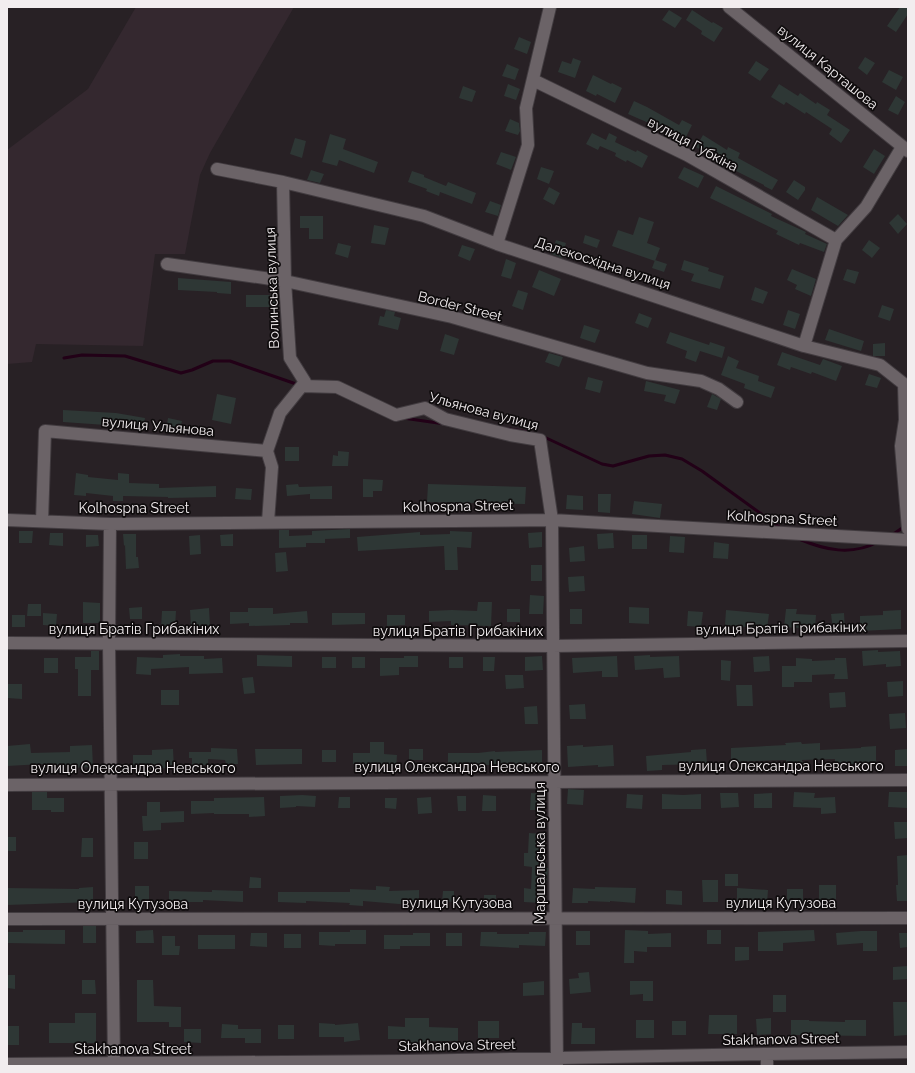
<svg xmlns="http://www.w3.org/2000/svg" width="915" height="1073" viewBox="0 0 915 1073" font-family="Raleway,sans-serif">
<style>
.built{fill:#34282f}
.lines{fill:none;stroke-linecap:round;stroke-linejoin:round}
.stream{stroke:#220117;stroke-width:3}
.building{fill:#2e3735}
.minor-casing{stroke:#423c40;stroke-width:14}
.minor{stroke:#6b6367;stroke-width:12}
.labels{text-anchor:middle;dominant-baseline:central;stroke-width:3.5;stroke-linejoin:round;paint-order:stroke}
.street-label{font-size:14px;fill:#f2edef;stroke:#0f0c0d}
</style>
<rect width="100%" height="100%" fill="#282125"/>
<path class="built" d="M136,7h158l-84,146 -10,22 -15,79h-30l-12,92 -107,-2 -4,18 -25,2v-214l81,-61z"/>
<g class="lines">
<path class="stream" d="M64,358l18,-3 43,1 56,17 11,-3 21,-9h17l69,24
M403,418l42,6
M503,428l26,4
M542,436l60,28 11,2 36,-10 16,-1 17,4 20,12 80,58
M892,535l13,-9
M799,539c26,11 52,17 79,3"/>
</g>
<path class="building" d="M900,7h8v7l-12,18 -9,-6z
M669,10l13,8 -7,10 -13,-8z
M692,10l20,13 1,-1 10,6 -9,14 -13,-8 1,-3 -16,-11z
M519,37l12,5 -4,12 -13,-5z
M865,57l10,6 -8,12 -9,-7z
M573,58l8,3 -6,17 -17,-6 4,-11 9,3z
M756,61l13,8 -9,12 -12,-8z
M507,64l12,5 -4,11 -13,-4z
M889,70l14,7 -7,13 -14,-8z
M593,75l18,9 1,-1 10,5 -7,15 -18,-9 -1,2 -10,-5z
M508,84l12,5 -4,11 -12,-4z
M779,84l19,12 2,-3 16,11 1,-2 13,8 -3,5 23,15 -9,13 -12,-9 3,-5 -26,-17 -1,2 -19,-12 -2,3 -13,-8z
M463,86l13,5 -4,11 -13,-4z
M896,96l9,6 -7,13 -10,-5z
M634,101l13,6 32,18 3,-5 10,5 -8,16 -21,-10v1l-13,-7 1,-1 -23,-10z
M510,119l9,4 1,8 -2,4 -13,-4z
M592,133l14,7 3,-7 8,4 -2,5 21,10 1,-2 11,6 -6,12 -15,-8 -1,2 -11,-6 1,-3 -16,-7 -2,4 -12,-6z
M330,134l16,5 -3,10 35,13 -4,11 -35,-13 -2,6 -15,-4z
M703,135l24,15 1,-3 12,6 -2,5 40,22 -6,10 -8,-4v-1l-32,-16 -36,-22z
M295,138l11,3 -4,17 -12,-4z
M874,149l11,7 -11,18 -11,-7z
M501,152l15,5 -5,13 -15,-6z
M541,167l13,4 -5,13 -12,-5z
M684,167l20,9 -6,12 -20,-10z
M311,170l13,4 -4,9 -13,-3z
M412,171l12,4v2l22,9 2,-4 28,11 -4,11 -32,-12 -1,4 -13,-5 1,-2 -19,-7z
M794,180l11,7v3l-7,10 -12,-8z
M716,186l56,28 -1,2 35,16 -1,2 22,10 -3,8 -24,-9 -1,2 -23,-11 2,-3 -68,-33z
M549,187l11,6 -6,12 -11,-6z
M817,197l31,18 -10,11 -27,-16z
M490,201l11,4 -3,11 -13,-4z
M898,214l9,10 -9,10 -9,-11z
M300,216h23v23h-14v-11h-9z
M639,217l15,5 -7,21 13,5 -5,13 -43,-15 6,-16 15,5z
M374,225l15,3 -4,17 -14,-2z
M585,235l15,5 -3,8 -14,-5z
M556,240l10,3 -4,15 -11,-4z
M869,240l11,8 -8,10 -10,-8z
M338,243l13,3 -3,12 -13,-4z
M462,245l13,4 -5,12 -12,-5z
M506,259l10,4 -5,16 -10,-3z
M655,260l12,4 -3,8 -12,-4z
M684,260l25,8 -1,3 16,5 -4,13 -29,-8 3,-7 -13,-4z
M792,269l24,10 -5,17 -16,-7 2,-4 -10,-5z
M847,269l12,3 -4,12 -12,-4z
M539,270l22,9 -7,17 -22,-9z
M178,278l53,4v12l-14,-1v-1l-39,-2z
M755,287l13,5 -5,12 -12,-4z
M518,290l10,3 -5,17 -11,-4z
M246,295h32l1,12h-33z
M882,305l12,4 -4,12 -12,-4z
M386,310l9,2 -1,4 7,2 -3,12 -20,-5 2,-9 4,1z
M788,310l12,4 -5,15 -12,-4z
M639,313l13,5 -4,10 -13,-5z
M584,325l16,5 -5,13 -15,-5z
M829,329l35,12 -3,10 -36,-11z
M670,332l39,13 1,-3 15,5 -3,11 -22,-7 -4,11 -11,-4 2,-7 -21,-8z
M445,334l14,5 -5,16 -14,-4z
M885,343v13h-12v-12z
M782,352l38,13 3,-6 19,7 -6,15 -24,-9 -1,2 -20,-7 -1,3 -13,-5z
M549,353l14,4 -4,10 -14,-5z
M728,356l11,5 -3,7 23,8 -1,5 17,6 -4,11 -27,-10 1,-4 -24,-9z
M869,374l12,4 -4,10 -12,-3z
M588,377l15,4 -3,12 -15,-4z
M646,381l34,9 -5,14 -11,-3 2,-6 -22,-4z
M217,394l19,4 -5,26 -19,-4z
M712,394l9,5 -4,11 -10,-3z
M63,410l53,3 29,5 -2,11 -23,-3 -57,-4z
M168,418l14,3 -3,12 -13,-3z
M285,447h14v14h-14z
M338,451l11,1 -1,14h-16l1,-11 5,1z
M76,473l12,2v2l30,3v-7l11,1v9l30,1v4l57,-2v11l-48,1v-1l-45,-1v5h-10v-5l-27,-3v3l-12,-1z
M363,479l20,1 -1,11h-9v6h-10z
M298,484l1,3 33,-1v13h-22v-5l-23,2 -1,-11z
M428,484l98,3 -1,17 -98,-2z
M236,488l16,1 -1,11 -16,-1z
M598,494h13l-1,19 -12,-1z
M567,495l16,1v14l-17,-1z
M634,501l28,3 -2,14 -28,-4z
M350,529v9l-25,1v4h-19v4l-27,1v-18h10v6l23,-1v-4z
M19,531h14l-1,12h-13z
M450,531l22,1 -1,16 -14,-1 1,23h-13l-1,-24 -86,5 -1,-14 63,-5v3l30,-1z
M542,532v15l-13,1 -1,-15z
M50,533h13v13l-14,-1z
M613,533l1,15 -16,1 -1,-15z
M123,534h13v23h2l1,11 -13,1 -1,-24 -1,1z
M233,534v12h-12l-1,-11z
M86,535h12l1,11 -13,1z
M200,535l1,19 -11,1 -1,-19z
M632,535h15v14h-15z
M670,536l15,1 -1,16 -15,-1z
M714,542l15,2 -1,15 -15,-1z
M584,546l1,15 -15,1 -1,-14z
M286,552l2,19 -12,1 -1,-19z
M531,565h11v16h-11z
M584,576l1,15 -16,1 -1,-15z
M530,595l14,1 -1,18h-14z
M83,602l17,1v20h-17z
M478,602h14l-1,24 -40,-1v-4l-22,1v-11l23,-1 25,1z
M28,604h13v12h-14z
M142,607v12h-12l-1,-11z
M629,607l20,1v16l-20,-1z
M209,608l1,18 -19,1 -1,-17z
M248,608h25v6l34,-3 1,12h-18v2l-41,1v-3l-19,1v-12h18z
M507,609h13v13h-13z
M570,609h12v15h-12z
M786,609h11l-1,5 20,1 -1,14 -31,-2z
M726,610l43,4 -2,15 -42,-4z
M901,610v19l-41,2v-15l23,-1v-4z
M162,611h14l-1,17h-14z
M688,611l15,1 -2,15 -14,-1z
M43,613l14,1 -1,12 -13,-1z
M332,613h33v11l-33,1z
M844,613l1,17 -12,1 -2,-17z
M12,615h13v12h-13z
M387,615h18v10l-18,1z
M878,650v2l22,-1 1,15 -15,1v-3l-23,2 -1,-15z
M91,651h8v19h-8v26h-13v-27h-3v-12h16z
M180,654v2h24v3l18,-1 1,15 -34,1v-7l-38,2v6l-15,-1 1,-17 26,1v-3z
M257,655l35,1v11l-35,-1z
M650,655v2l29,-1 1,21 -16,1 -1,-10 -28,2 -1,-14z
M404,656h14v11h-19v8l-19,1v-18h24z
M542,656l1,14 -18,1v-14z
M617,656l1,21h-16v-6l-29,2 -1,-15z
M769,656l1,15 -16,1 -1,-15z
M322,657h14v11h-14z
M352,657h13v11h-13z
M449,657h14v11h-14z
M483,657h12l-1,14h-11z
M44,658h14v15h-14z
M796,658l16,1v2l23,-1v-2h11l2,21h-14l1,-5 -23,1v7h-18v5h-12v-21h14z
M721,660l10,1 -1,20 -9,-1z
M505,675h18l1,13 -18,1z
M253,677l2,16 -11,1 -2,-16z
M903,681v15l-15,1 -1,-15z
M7,684h15v15l-15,-1z
M736,685h16l1,21h-16z
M161,690h18v15h-18z
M845,692l1,15 -16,1 -1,-15z
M585,704l1,15h-16l-1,-14z
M537,706l1,18h-13l-1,-17z
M905,713l1,15 -16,1 -1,-15z
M370,742h14v12l13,1 -1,15h-26v-6h-17v-11h17z
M801,742l1,2 18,-1v7l41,-2v-1l15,-1v16l-41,4v-7l-33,1 1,3 -17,1v-4l-55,2v-14l55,-3 -1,-2z
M30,744l1,9 39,-1v-6l22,-1 1,22 -23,1v-2l-27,1v-3l-36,2v-20z
M583,745v2l30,-2 1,21 -16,1v-2l-30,2 -1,-21z
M211,748l26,1 1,15h-12l-1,-4 -17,-1v6h-16v-7h-3v-6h22z
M173,749l1,19 -41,1v-14h19v-5z
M255,749h47v15l-46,1z
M409,749h14v11h-14z
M706,749l1,15 -45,1v5l-15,1 -1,-15 45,-4v-2z
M908,749v17h-13v-16z
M322,750h14v12h-14z
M542,750v13l-77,3v2h-17v-15h30l17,-2v1z
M568,789l16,1 -1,15 -16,-1z
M32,792h15v6h17v14h-13v-2h-19z
M794,792l21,1 -1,5 21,-1 1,16 -15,1v-6l-28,-1z
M889,792h19l-1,16 -19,-1z
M531,793l14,1 -1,16h-14z
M720,793h18l1,14 -18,1z
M772,793v15h-18v-14z
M627,794l16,1 -1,14 -16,-1z
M662,794l21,1 18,-1v15h-39z
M302,795l14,1 -1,11 -19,-1v1l-16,1v-12z
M483,795l13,1v15h-14z
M457,796h9v15h-8z
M264,797l1,19 -16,1v-3h-35v-1l-23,1v-13h23v-3z
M339,797h11v11h-12z
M431,797l1,16 -14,1 -1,-16z
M385,798h12l-1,11 -11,-1z
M147,802h13v10l24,-1v11l-23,1v7l-18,1 -1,-15h5z
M894,822h14v16l-13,1z
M529,833l13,1 -2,34h8l-1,14h-6l-1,21 -16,-1v-14l7,1 1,-22 -8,-1v-13h4z
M7,837h9v14h-9z
M82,838h11v19h-12z
M134,842h14v17h-14z
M908,855v46h-11l-1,-16h2l-1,-29z
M725,874h13v12h-13z
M250,877l11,1v10h-12z
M702,880h16v22h-15z
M819,885h17v14l-17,1z
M135,886h14v17h-14z
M376,886l14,1 -1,4 30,-1v13l-20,1 -36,-3v5l-14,-1 1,-2 -44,-2v2l-28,-1v-10h72v-3l26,1z
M93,887v15l-86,3v-17l72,1v-1z
M595,887l41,1 -1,15 -25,-2v1l-22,-1v2h-16l1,-15 22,1z
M737,888l31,2 -1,14 -19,-1v2h-11z
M787,889h16v14h-16z
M212,890l31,1v11l-40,-2v2h-34v-11l43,1z
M666,890l16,1v14l-16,-1z
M443,891h11v11l-12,-1z
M484,895h12v11l-12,-1z
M83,926h13v17h-13z
M23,930h42v14l-58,-1v-11h16z
M153,930l1,13h-18v-12z
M350,930h16v14h-31v2l-16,-1v-13h31z
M625,930l23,1v3l23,-1v14h-24v5l-13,-1v12h-10z
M707,930h14v14h-14z
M814,930l1,11 -32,2v8h-25v-19z
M576,931h14v14h-14z
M861,931h16v20h-14v-8l-26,2 -1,-12z
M481,932h16v2h32v-2h17l-1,14 -26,-1v3l-39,-2z
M251,933h16v14l-17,-1z
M413,933h17v13h-30v3h-16v-14h29z
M446,933h16v13h-16z
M899,933h9v14l-8,1z
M284,934h17v14h-17z
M198,935h37v14h-37z
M162,936h13v10h5l-1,9h-17z
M735,947h14v13l-14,1z
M908,966v13l-15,1v-13z
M589,972l2,20 -21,2 -1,-15 10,-1 -1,-5z
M7,975h8v14l-8,-1z
M82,980h13l1,14h-14z
M137,980h16l1,26 27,1v20h-12v-5h-32z
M544,981v14l-21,1v-13z
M630,981h23v20h-10v-7l-13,1z
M773,995h13v17h-13z
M893,1002h15v33l-14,1z
M75,1013h21v30h-47v-20h26z
M709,1015h28v19h-29z
M405,1018h24v9l29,1v13h-29v2h-24v-4h-17v-13l17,1z
M771,1018v16l-14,1 -1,-16z
M636,1020h18v18h-18z
M791,1020h18v1l36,1v-2h21v16l-75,-1z
M478,1021h21v17h-21z
M672,1021h14v14h-14z
M319,1023l16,1v1l23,-2 2,17 -16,2v-5h-25z
M572,1023h10v5h13v16h-24z
M222,1024l16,1v4h23v14h-16v-5h-24z
M278,1025h16v14h-16z
M7,1026h12v19h-12z
M184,1029h17v14l-17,-1z"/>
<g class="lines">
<g class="minor-casing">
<path id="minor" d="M729,7l179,144
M533,80l154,75 149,85
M217,169l66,13 141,34 73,28 307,102 76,19 24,19 1,36 -4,26 7,83
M497,244l31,-99 -2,-37 24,-101
M167,264l118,17 167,36 195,56 54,8 18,8 18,13
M804,346l32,-106 30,-33 36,-60
M302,386l35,1 59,28 29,-7 20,11 65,16 30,5 12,80 5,545
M267,451l13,-38 25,-31 -15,-24 -5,-77 -2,-99
M267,451l5,16 -4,55
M7,520l103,4 442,-4 356,20
M42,521l3,-90 222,20
M110,524l-1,119 5,423
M7,643l546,3 355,-5
M7,785l901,-5
M7,919l901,-1
M767,1054v12
M7,1064l398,-3 362,-7 141,-2"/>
</g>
<use href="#minor" class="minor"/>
</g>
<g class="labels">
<g class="street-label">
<text transform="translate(828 67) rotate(39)">вулиця Карташова</text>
<text transform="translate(693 144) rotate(28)">вулиця Губкіна</text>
<text transform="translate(603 263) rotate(18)">Далекосхідна вулиця</text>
<text transform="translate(272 288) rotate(-92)">Волинська вулиця</text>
<text transform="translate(460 306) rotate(14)">Border Street</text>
<text transform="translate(484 411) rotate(15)">Ульянова вулиця</text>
<text transform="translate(158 426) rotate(5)">вулиця Ульянова</text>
<text transform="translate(458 506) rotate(-1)">Kolhospna Street</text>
<text x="134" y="508">Kolhospna Street</text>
<text transform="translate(782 518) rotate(3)">Kolhospna Street</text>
<text transform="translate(781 628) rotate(-1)">вулиця Братів Грибакіних</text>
<text x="134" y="629">вулиця Братів Грибакіних</text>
<text x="458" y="631">вулиця Братів Грибакіних</text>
<text x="781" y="766">вулиця Олександра Невського</text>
<text x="457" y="767">вулиця Олександра Невського</text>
<text x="133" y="768">вулиця Олександра Невського</text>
<text transform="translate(540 853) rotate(-90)">Маршальська вулиця</text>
<text x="457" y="903">вулиця Кутузова</text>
<text x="781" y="903">вулиця Кутузова</text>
<text x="133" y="904">вулиця Кутузова</text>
<text transform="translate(781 1039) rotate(-1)">Stakhanova Street</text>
<text transform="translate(457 1045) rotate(-1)">Stakhanova Street</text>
<text x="133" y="1049">Stakhanova Street</text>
</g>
</g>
<rect width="915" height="1073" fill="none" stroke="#f2edef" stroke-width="16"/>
</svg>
